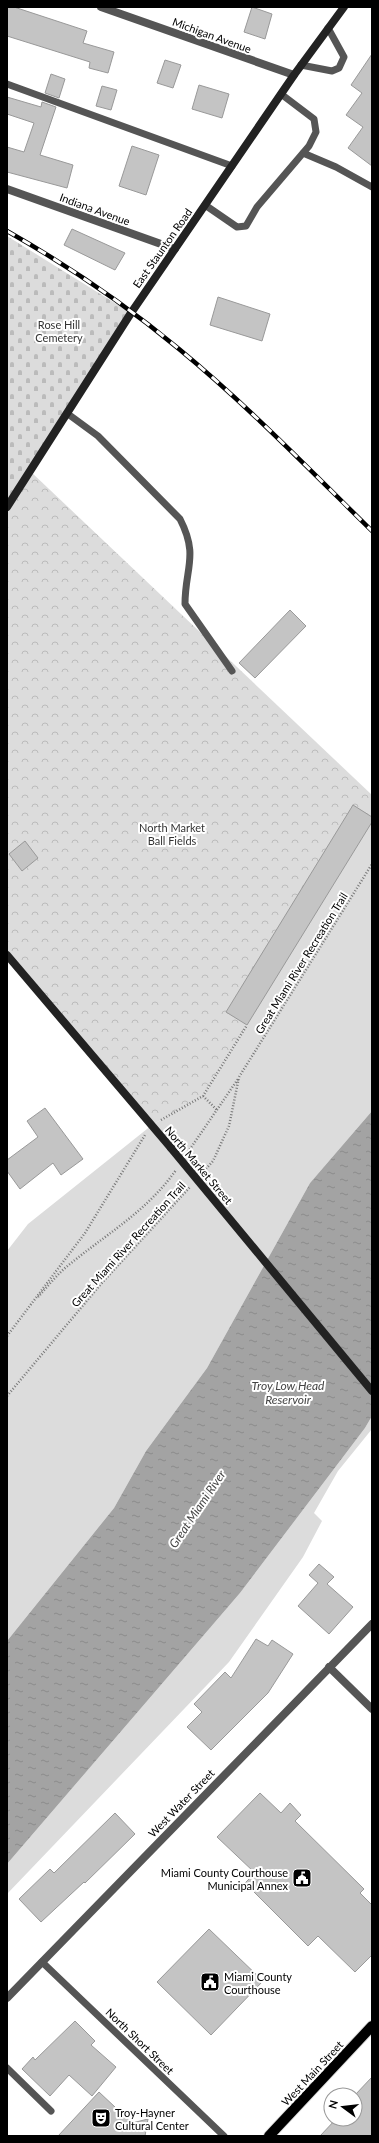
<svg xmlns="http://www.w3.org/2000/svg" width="379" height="2143" viewBox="0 0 379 2143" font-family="Lato,sans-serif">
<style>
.green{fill:#dcdcdc}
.cemetery{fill:url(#cemetery-stones)}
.park{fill:url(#park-crowns)}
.water{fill:url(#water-ripples)}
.building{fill:#c4c4c4;stroke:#999}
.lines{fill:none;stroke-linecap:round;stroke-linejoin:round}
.primary-casing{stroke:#dbdbdb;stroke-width:12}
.path{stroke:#777;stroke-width:2.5;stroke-dasharray:1 2;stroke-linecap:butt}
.lane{stroke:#555;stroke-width:7}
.street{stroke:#555;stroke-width:8}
.secondary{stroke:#222;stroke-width:8}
.primary{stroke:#000;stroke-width:10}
.rail-casing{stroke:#000;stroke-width:4.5}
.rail{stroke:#fff;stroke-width:3;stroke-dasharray:9;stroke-linecap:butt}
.secondary-bridge{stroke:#222;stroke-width:8}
.labels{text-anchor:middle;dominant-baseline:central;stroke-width:4;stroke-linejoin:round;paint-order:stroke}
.street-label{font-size:11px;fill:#000;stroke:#fff}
.park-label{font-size:11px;fill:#333;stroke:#fff}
.poi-label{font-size:11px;fill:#000;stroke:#fff;text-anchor:start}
.water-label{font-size:12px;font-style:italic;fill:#444;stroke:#fff}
</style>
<defs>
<pattern id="cemetery-stones" width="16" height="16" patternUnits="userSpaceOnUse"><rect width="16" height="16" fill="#dcdcdc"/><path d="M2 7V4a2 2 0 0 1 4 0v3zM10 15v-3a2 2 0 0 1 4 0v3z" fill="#bbb"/></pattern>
<pattern id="park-crowns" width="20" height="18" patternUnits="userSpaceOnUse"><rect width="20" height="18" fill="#dcdcdc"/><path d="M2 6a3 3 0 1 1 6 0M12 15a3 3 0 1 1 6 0" fill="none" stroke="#bbb"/></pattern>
<pattern id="water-ripples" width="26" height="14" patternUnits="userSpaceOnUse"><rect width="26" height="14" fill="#a3a3a3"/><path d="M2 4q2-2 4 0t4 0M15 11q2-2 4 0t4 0" fill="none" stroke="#8b8b8b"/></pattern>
</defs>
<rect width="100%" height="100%" fill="#fff"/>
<path class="green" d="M372,822v289l-62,72 -103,185 -61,83 -32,57 -107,133v-390l21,-27 124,-99 51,-29z
M372,1416v13l-34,42 -24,42 8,8 -19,36 -74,105 -222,232v-30l233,-271 125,-165z"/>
<path class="cemetery" d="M7,236l124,77 -124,194z"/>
<path class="park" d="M30,471l342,324v27l-169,274 -51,29 -145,-170v-448z"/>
<path class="water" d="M372,1111v305l-7,12 -125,165 -233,271v-223l107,-133 32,-57 61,-83 103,-185z"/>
<path class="building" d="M7,7h7l73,24 -4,12 31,9 -6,21 -19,-5 1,-6 -83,-26z
M252,7l20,7 -7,25 -21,-7z
M372,54v112l-24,-18 15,-21 -17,-12 16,-22 -11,-8z
M165,60l16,5 -8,23 -16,-5z
M51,74l14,5 -6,19 -14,-5z
M199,85l30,9 -7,24 -30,-9z
M102,86l15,4 -6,20 -15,-4z
M7,97l34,10 1,-5 14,5 -16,48 33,10 -6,23 -60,-16v-25l17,5 10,-29 -27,-9z
M132,146l27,9 -13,40 -27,-9z
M72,229l53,24 -10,17 -51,-25z
M218,297l52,17 -8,27 -52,-16z
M290,610l16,16 -51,52 -16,-15z
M353,805l19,12v5l-125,203 -21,-13z
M25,841l13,17 -16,13 -13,-17z
M45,1108l38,51 -22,16 -8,-12 -33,26 -13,-18v-11l31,-23 -11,-16z
M319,1564l15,13 -7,7 26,23 -24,27 -31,-28 20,-23 -9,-8z
M256,1639l12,7 4,-6 21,14 -25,39 -57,57 -24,-23 15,-15 -8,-8 31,-32 6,6z
M260,1793l21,20 9,-10 11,12 -6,6 69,68 -4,4 12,12v50l-17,17 -37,-36 -10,10 -63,-63 10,-10 -38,-36z
M115,1813l20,21 -50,49 -1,-1 -43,40 -22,-23 31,-30 4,4z
M209,1929l54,52 -52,54 -54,-53z
M75,2021l20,20 -4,4 25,22 -24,29 -23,-21 -19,21 -28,-27 11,-12 2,3z
M372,2077v59h-52l16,-17h19v-24z
M99,2092l33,31 16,-4 -3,17h-87z"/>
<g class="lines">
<g class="primary-casing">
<path id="primary" d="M269,2136l103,-110"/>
</g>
<path class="path" d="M203,1096l14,14
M161,1120l42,-24 44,-71
M188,1152l50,-73
M204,1171l9,-10 16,-35 10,-49 133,-213
M38,1297c10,-11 20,-24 32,-33 38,-31 77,-53 106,-94
M7,1336l78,-103 60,-98
M7,1396l94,-112 89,-97"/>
<path class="lane" d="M301,65l31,6 7,-3 5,-11 -16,-29
M7,84l225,82
M303,153l33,14 36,20
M205,205l32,22 9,-1 11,-19 52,-61 7,-14 -2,-13 -33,-25
M68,414l30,22 82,83c19,37 5,49 5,85l47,67
M42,1962l182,174
M7,2068l44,43"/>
<path class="street" d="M101,7l193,68
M7,189l168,60
M329,1667l43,42
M7,1998l365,-374"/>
<path class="secondary" d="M7,507l124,-194 163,-238 50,-68
M7,955l164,193"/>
<use href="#primary" class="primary"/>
<g class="rail-casing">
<path id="rail" d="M7,231c60,34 119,74 172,118 68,56 130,120 193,182"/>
</g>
<use href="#rail" class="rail"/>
<path class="secondary-bridge" d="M171,1148l201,243"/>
</g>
<defs>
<g id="civic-square" transform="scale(1)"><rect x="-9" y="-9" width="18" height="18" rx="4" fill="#000" stroke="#fff"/><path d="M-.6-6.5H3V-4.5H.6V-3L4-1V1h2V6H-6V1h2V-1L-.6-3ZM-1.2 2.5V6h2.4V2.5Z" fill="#fff"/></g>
<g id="theatre-square" transform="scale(1)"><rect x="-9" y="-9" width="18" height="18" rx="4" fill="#000" stroke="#fff"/><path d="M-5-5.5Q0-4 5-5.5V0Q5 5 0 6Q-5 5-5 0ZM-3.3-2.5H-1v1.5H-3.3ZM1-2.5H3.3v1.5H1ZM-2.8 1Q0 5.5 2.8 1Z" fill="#fff"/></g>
</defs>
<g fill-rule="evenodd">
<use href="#civic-square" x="302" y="1878"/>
<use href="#civic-square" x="210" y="1982"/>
<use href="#theatre-square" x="101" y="2118"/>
</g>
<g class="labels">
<g class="street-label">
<text transform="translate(212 35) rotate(20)">Michigan Avenue</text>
<text transform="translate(95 209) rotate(20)">Indiana Avenue</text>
<text transform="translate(162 248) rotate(-55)">East Staunton Road</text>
<text transform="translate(301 963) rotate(-58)">Great Miami River Recreation Trail</text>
<text transform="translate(199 1165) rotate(50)">North Market Street</text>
<text transform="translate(128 1244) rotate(-48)">Great Miami River Recreation Trail</text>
<text transform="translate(181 1803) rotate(-46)">West Water Street</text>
<text transform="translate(140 2041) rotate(44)">North Short Street</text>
<text transform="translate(312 2073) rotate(-47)">West Main Street</text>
</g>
<g class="park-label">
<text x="59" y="324">Rose Hill<tspan x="59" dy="13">Cemetery</tspan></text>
<text x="172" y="827">North Market<tspan x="172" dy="13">Ball Fields</tspan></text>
</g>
<g class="poi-label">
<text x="288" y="1872" text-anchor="end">Miami County Courthouse<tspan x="288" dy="13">Municipal Annex</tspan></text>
<text x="224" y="1976">Miami County<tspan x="224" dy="13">Courthouse</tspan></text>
<text x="115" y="2112">Troy-Hayner<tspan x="115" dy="13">Cultural Center</tspan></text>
</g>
<g class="water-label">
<text x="288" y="1385">Troy Low Head<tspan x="288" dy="14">Reservoir</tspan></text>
<text transform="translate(197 1509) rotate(-56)">Great Miami River</text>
</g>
</g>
<rect width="379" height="2143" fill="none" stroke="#000000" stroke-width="16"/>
<g transform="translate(343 2107) rotate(285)"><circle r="19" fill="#ffffff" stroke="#999999"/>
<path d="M0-3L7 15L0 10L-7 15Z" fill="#000000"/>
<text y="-6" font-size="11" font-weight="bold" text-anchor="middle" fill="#000000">N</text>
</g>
</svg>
